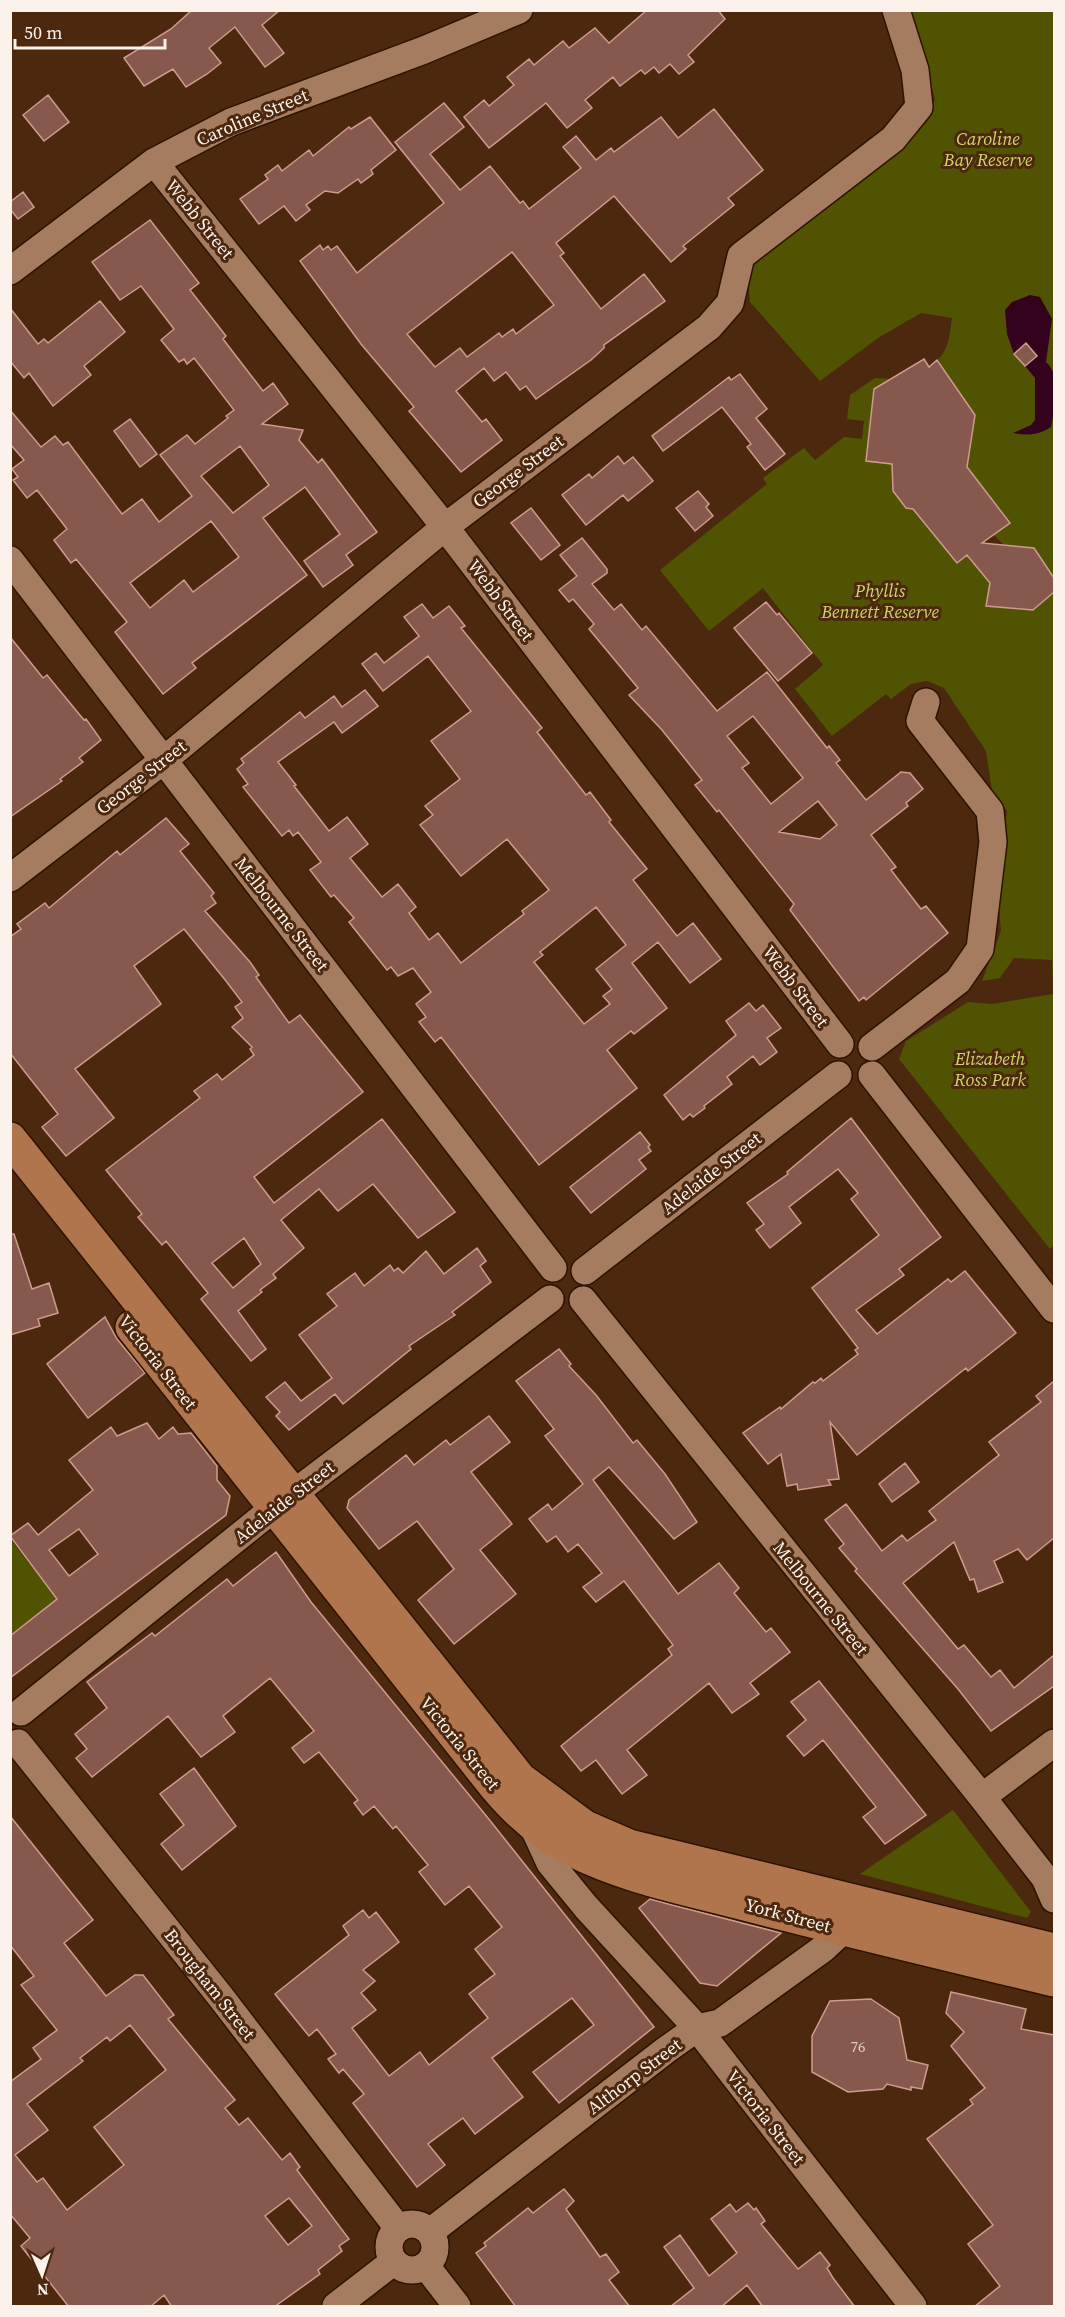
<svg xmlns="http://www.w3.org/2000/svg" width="1065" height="2317" viewBox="0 0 1065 2317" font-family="'Source Serif 4',serif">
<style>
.green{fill:#505402}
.water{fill:#34021c}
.building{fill:#87584d;stroke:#cf9b8f;stroke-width:1.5;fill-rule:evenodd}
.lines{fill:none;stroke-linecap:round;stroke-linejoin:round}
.minor-casing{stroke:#2d1302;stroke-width:30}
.highway-casing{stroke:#2d1302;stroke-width:36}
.minor{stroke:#a67c61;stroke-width:27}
.highway{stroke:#b1754d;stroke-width:33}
.labels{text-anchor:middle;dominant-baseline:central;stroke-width:6;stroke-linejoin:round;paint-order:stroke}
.number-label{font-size:15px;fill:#deccc4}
.street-label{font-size:18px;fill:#fbf2ec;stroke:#4c280f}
.park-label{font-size:18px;font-style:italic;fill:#cdd668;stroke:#4c280f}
</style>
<rect width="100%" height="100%" fill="#4c280f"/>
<path class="green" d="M910,11h144v567l-20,-30 -30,-3 -10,-10 16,-13 -43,-55 8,-52 -38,-55c12,-9 13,-28 15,-42l-31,-5 -43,25 -58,43 -70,-79 -2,-24 11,-22 135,-102 33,-32 8,-23z
M875,378l16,1 -17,10 -8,72 29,3 7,11 -10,6 1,10 13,17 7,1 44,54 10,-8 23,28 -4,23 47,4 21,-18v653l-4,4 -151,-190 7,-18 62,-39 24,2 61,-10 -1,-34 -38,-2 -14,20 -18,3 19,-50 -3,-38 9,-82 -15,-20 -6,-40 -42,-63 -17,-7 -16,3 -20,15 -5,-5 -54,42 -37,-47 28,-24 -60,-77 -54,43 -49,-61 107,-86 -4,-6 41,-30 11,12 29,-23 18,2 2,-18 -17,-2 3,-24z
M11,1540l46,59 -46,37z
M953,1810l78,102 -4,6 -167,-44z"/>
<path class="water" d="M1030,295l10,2 12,22 -6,43c16,14 9,46 5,65 -12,8 -24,9 -38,6l18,-8 4,-5v-42l-10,-12 12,-10 -11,-12 -12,10 -7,-20 -2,-24 7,-8z"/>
<path class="building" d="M192,10h88l-18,15 22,28 -19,14 -30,-40 -26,21 12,15 -14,11 -21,13 -13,-18 -29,17 -20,-28 47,-29z
M647,10h71l7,9 -37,36 6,7 -15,12 -9,-10 -11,9 -5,-6 -9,7 -4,-4 -21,16 -7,-9 -28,23 7,8 -25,20 -21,-25 -57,45 -25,-31 20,-17 5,6 25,-21 -7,-8 22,-18 5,6 29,-24 6,7 26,-20 14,15z
M48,95l21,27 -25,19 -21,-26z
M444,103l20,24 -34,27 30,36 30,-24 30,37 3,-2 6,8 52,-41 -18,-21 13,-11 20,24 15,-12 3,4 47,-35 17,21 36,-29 49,61 -35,28 6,7 -51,41 3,3 -15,13 -57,-66 -58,47 8,10 -4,3 41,53 43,-35 21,27 -61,44v3l-13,12 -55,39 -10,-13 -6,4 -14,-18 -12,9 -10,-13 -28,23 26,31 4,-3 16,21 -41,32 -52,-61 5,-4 -53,-63 -61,-83 20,-16 3,5 5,-4 3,4 6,-4 20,27 87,-70 -49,-61zM512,252l42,53 -38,29 -3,-5 -11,8 -3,-4 -32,24 -7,-9 -25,19 -28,-33z
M370,117l26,33 -25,20 2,4 -12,9 -3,-4 -20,14 -13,-2 -19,14 4,5 -14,11 -12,-15 -25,18 -19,-25 28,-20 -3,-4 13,-10 4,6 27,-21 4,6 36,-29 2,2z
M23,192l11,15 -16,12 -8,-10v-7z
M150,220l49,63 -9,7 36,46 -3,3 40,52 10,-8 15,21 -26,20 41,6 -4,10 19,23 4,-4 55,73 -31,23 7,10 -30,22 -19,-26 36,-27 -35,-47 -42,31 44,57 -115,88 4,5 -33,26 -48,-62 12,-10 -51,-63 -5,4 -17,-23 13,-11 -30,-39 -10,8 -14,-18 5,-3 -6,-8 12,-9 -14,-16v-34l31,37 14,-11 8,9 5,-3 54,72 20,-15 17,23 33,-26 -32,-41 27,-20 8,9 33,-26 -2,-2 8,-6 -40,-52 -7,6 -3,-5 -5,3 -18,-22 13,-11 -33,-43 -21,14 -28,-38zM240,446l29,39 -36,28 -32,-37zM211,521l28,36 -46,35 -9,-12 -34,28 -20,-25z
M100,301l25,31 -41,34 7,9 -38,31 -24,-33 -5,5 -14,-17v-53l28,36 6,-5 4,4z
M1026,343l11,13 -12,10 -11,-12z
M924,359l5,8 8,-7 38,55 -8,52 43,56 -28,20 52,5 20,30v14l-21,18 -47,-4 4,-23 -23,-28 -10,8 -44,-54 -7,-1 -13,-17 -1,-27 -26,-3 8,-72z
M740,374l27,35 -11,9 29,36 -20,16 -18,-23 4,-3 -29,-37 -59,44 -11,-15 77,-59 2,3z
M130,419l27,35 -17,13 -26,-36z
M618,456l6,8 9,-7 20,24 -25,20 -5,-6 -37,30 -24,-30 27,-21 3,4z
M698,491l11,13 -3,3 7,9 -18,15 -19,-23z
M531,508l29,37 -19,15 -30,-37z
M582,538l25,31v4l-15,11 22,26 7,-6 21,26 4,-4 71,85 50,-39 60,76 2,-2 11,14 -4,3 30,37 35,-28 9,1 13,16 -17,14 2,3 -37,29 25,32 -5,3 30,39 5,-3 22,27 -82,67 -2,-3 -5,4 -69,-91 4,-6 -75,-94 -2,2 -22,-27 7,-5 -40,-50 -33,-35 9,-7 -49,-59 5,-5 -21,-25 -4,3 -10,-12 18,-14 -17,-21zM753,716l50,62 -32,26 -29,-36 7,-5 -22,-27zM818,801l19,24 -17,14 -41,-7z
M766,602l11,13 2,-2 33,40 -34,28 -44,-53z
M422,604l11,14 16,-12 16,20 -4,2 81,100 -5,4 49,63 4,-3 21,28 -2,2 38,47 -14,11 44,56 16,-13 28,36 -31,24 -32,-41 -26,21 35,45 -33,26 -3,-3 -24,19 30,38 -98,77 -98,-128 -6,5 -16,-20 7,-5 -10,-13 15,-12 -18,-24 -15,8 -7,-9 -4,3 -38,-48 5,-4 -20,-23 -3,2 -21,-27 11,-8 -23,-30 -5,4 -4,-6 -7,6 -39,-49 5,-3 -11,-15 7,-6 -3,-4 59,-47 5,6 29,-22 8,11 23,-17 13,16 -36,27 -8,-11 -56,40 18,23 -2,1 35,45 18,-14 21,27 -18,14 32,39 16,-13 18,23 -7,6 20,27 9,-7 23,30 63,-49 -2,-3 27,-21 -42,-51 -46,37 -41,-51 13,-10 -8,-9 35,-27 -29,-38 40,-30 -43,-55 -45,35 -21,-27 14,-11 8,10 35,-27 -15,-19zM596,907l30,38 -30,24 16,20 -9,7 7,8 -26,20 -50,-62 9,-7 -3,-3z
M10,637l33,41 4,-3 37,45 2,-1 15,21 -22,18 4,4 -23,17 2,2 -52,36z
M166,818l23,26 -9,7 34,42 -3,3 5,7 -11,8 45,51 9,13 -3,2 33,46 11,-8 63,77 -109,85 20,26 108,-84 73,93 -37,26 -45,-54 -35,27 -19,-22 -38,31 23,28 -31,26 3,4 -16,12 2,2 -24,19 28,38 -15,12 -50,-62 7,-6 -42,-52 -4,4 -24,-28 4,-3 -36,-44 94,-72 -6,-7 23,-17 5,6 32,-25 -4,-6 2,-2 -20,-20 11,-9 -8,-11 7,-5 -16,-21 -42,-52 -50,37 27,38 -86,65 39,49 -48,38 -24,-29 16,-13 -48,-61v-116l11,-8 -4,-5 28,-21 4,5 68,-57 3,4zM244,1238l17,26 -28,24 -21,-25z
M749,1003l7,8 7,-6 18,23 -14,10 10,14 -17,13 -7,-9 -26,21 5,7 -28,22 1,2 -12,9 -3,-3 -7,6 -19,-25 72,-60 -10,-14z
M851,1118l90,119 -42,32 5,6 -48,35 21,24 71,-55 3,3 14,-11 51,62 -48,38 -2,-3 -109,87 -27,-33 9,57 -11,1 3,5 -33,5 -1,-6 -10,2 -6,-32 -13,10 -25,-31 37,-26 1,2 32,-27 2,1 6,-5 2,3 35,-27 -3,-4 3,-2 -46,-60 67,-53 -28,-36 7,-6 -20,-24 -49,38 12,16 -31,25 -14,-18 8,-6 -17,-21 41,-29 -1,-2z
M640,1132l10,13 -2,2 3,4 -12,9 7,9 -55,44 -21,-26z
M10,1234h4l18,55 17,-6 9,30 -20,6 2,7 -30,9z
M477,1248l9,13 -6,5 11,16 -39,30 3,3 -46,31 2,3 -68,55 -8,-10 -46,36 -13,-14 4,-4 -14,-15 19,-15 16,19 31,-23 -33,-43 38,-29 -10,-12 28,-21 9,13 26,-21 4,6 4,-3 5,5 23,-22 18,23z
M105,1317l12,22 28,34 -57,45 -41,-54z
M559,1349l12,15 -2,2 27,29 37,48 4,-3 28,34 32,48 -23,17 -65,-72 -16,13 85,114 41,-31 20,25 -5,5 32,39 5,-4 19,24 -40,31 9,11 -27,19 -23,-30 -82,67 20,25 -25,19 -26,-34 -15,11 -20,-25 111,-91 -4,-6 5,-4 -49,-64 -28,21 -13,-15 19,-14 -24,-29 -10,8 -12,-16 -9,6 -18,-23 19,-15 4,6 31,-26 -38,-48 9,-7 -38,-48z
M1054,1381v157l-27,22 -9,-11 -24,12 9,21 -25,10 -4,-13 -4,1 -16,-38 -51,41 55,66 6,-4 27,32 9,-7 14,18 40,-33v31l-63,45 -33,-42 -103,-118 2,-2 -18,-21 5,-4 -19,-24 21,-16 36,47 20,-16 5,6 29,-21 -7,-9 70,-56 -10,-13 52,-40 -5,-6z
M489,1416l21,26 -39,30 41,52 -32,26 36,44 -62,50 -36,-44 36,-31 -37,-48 -38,28 -32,-41 2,-8 57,-45 8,10 32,-25 4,5z
M147,1423l12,16 14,-12 5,7 13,-1 26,33v14l13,16 -4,19 -216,163v-42l47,-37 -47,-63 18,-13 10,12 55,-45 -24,-30 42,-33 6,9zM79,1529l19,25 -29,22 -20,-26z
M905,1463l14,19 -27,20 -13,-18z
M276,1552l35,50 177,216 166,209 -95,76 -26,-31 61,-47 -22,-27 -80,60 31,39 -48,37 -12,-16 -35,26 17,21 -28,22 -64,-84 11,-9 -21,-25 -4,4 -11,-14 8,-5 -19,-25 -8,7 -34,-42 74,-59 -6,-9 20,-16 6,8 7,-6 23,30 -36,28 12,11 -14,12 15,17 -24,18 37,48 31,-24 9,13 59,-47 -19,-24 26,-20 -20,-25 27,-22 -33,-41 -24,19 -26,-33 9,-7 -32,-39 -3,3 -19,-23 -11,9 -9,-12 4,-3 -39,-48 -15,11 -12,-15 22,-17 -44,-53 -47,38 12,16 -34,25 -33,-41 -76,61 -16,-19 11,-9 -12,-15 32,-26 -20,-26 65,-49 3,3 72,-57 6,7z
M819,1681l107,134 -41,29 -22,-27 13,-10 -53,-67 -19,16 -17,-20 19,-16 -15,-18z
M194,1768l42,58 -54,44 -21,-26 23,-19 -24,-31z
M10,1816l83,104 -29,23 42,53 29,-21h8l31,40 -6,4 67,81 -10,8 14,17 9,-7 34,42 8,-7 10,14 -3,3 52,69 -10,7 3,5 -24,19 2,4 -46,33h-102l-8,-12 -14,12h-81l-48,-61 9,-8 -20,-24v-132l31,-23 -8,-11 24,-18 -36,-45 13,-9 -24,-31zM130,2025l36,45 -72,57 30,38 -57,45 -24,-32 -6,4 -22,-27 33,-25 -21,-26 56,-43 -3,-3 27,-21 3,4zM289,2198l23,28 -24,19 -23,-29z
M650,1899l22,6 109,28 -64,53 -17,-3 -61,-75z
M951,1992l75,17 -5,20 33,6v272h-80l26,-21 -32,-42 25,-19 -66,-86 46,-35 -3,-4 15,-12 -34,-42 13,-14 -18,-19z
M871,1999l28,19 8,42 21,5 -6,24 -11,-2v3l-24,-6 -4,5 -35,3 -36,-20v-36l18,-35z
M564,2189l10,12 -8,8 34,48 6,-3 13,18 -10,8 21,27h-114l-40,-54 10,-7 -2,-3 44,-35 5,5z
M748,2203l6,7 2,-2 9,13 -4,3 37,45 22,-17 10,13 -3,3 6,10 22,29h-92l-16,-22 -26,22h-51l24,-19 -30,-41 16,-12 29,41 28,-23 -26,-34 19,-15 6,8z"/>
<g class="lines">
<g class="minor-casing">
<path id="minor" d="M154,162l291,365 395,517
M10,271l144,-109 77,-40 193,-72 95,-40
M10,560l543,708
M10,878l154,-118 281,-233 264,-200 21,-24 11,-47 152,-117 26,-32 -4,-37 -19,-60
M872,1047l86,-66 22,-32 13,-107 -3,-31 -70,-90 6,-19
M872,1075l182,234
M585,1271l253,-196
M583,1300l399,497 63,81 9,21
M21,1712l252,-203 277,-210
M18,1743l202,253 178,232
M982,1797l72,-54
M532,1824l18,39 36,44 111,121 216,278
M389 2247a23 23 0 1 1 46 0a23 23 0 1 1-46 0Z
M430,2232l236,-182 31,-22 23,-5 104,-75 19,-18
M426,2266l31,40
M336,2306l57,-44"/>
</g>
<g class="highway-casing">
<path id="highway" d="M10,1139l510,640 65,48 44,19 425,104
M132,1327l355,449c23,30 51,56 85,74 53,27 112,38 169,53 104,27 209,52 313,77"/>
</g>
<use href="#minor" class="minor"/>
<use href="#highway" class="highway"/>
</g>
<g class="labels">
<g class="number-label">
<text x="858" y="2046">76</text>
</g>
<g class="street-label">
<text transform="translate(252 117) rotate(-23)">Caroline Street</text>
<text transform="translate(200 219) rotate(51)">Webb Street</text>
<text transform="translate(518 471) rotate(-37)">George Street</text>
<text transform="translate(501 600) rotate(53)">Webb Street</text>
<text transform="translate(141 777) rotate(-38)">George Street</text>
<text transform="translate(282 914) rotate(52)">Melbourne Street</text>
<text transform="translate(796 986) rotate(53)">Webb Street</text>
<text transform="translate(711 1173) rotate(-38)">Adelaide Street</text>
<text transform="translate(158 1362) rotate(52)">Victoria Street</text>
<text transform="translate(284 1502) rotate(-38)">Adelaide Street</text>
<text transform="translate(821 1598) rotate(51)">Melbourne Street</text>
<text transform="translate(460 1743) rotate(51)">Victoria Street</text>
<text transform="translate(788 1915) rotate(15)">York Street</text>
<text transform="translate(210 1984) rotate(52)">Brougham Street</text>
<text transform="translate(634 2076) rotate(-37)">Althorp Street</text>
<text transform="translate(766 2117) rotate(52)">Victoria Street</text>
</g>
<g class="park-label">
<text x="988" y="138">Caroline<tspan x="988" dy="21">Bay Reserve</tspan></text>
<text x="880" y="590">Phyllis<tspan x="880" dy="21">Bennett Reserve</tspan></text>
<text x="990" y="1058">Elizabeth<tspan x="990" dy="21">Ross Park</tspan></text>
</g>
</g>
<rect width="1065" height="2317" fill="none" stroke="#fbf2ec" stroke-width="24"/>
<g transform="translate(42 2275) rotate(177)" stroke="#4c280f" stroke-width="4.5" paint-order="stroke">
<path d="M0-4.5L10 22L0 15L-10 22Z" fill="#fbf2ec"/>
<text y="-9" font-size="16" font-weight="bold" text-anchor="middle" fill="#fbf2ec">N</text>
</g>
<path d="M15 39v9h150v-9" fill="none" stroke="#fbf2ec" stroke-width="3"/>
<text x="24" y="39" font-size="18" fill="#fbf2ec" stroke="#4c280f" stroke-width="4.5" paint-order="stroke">50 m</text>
</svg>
